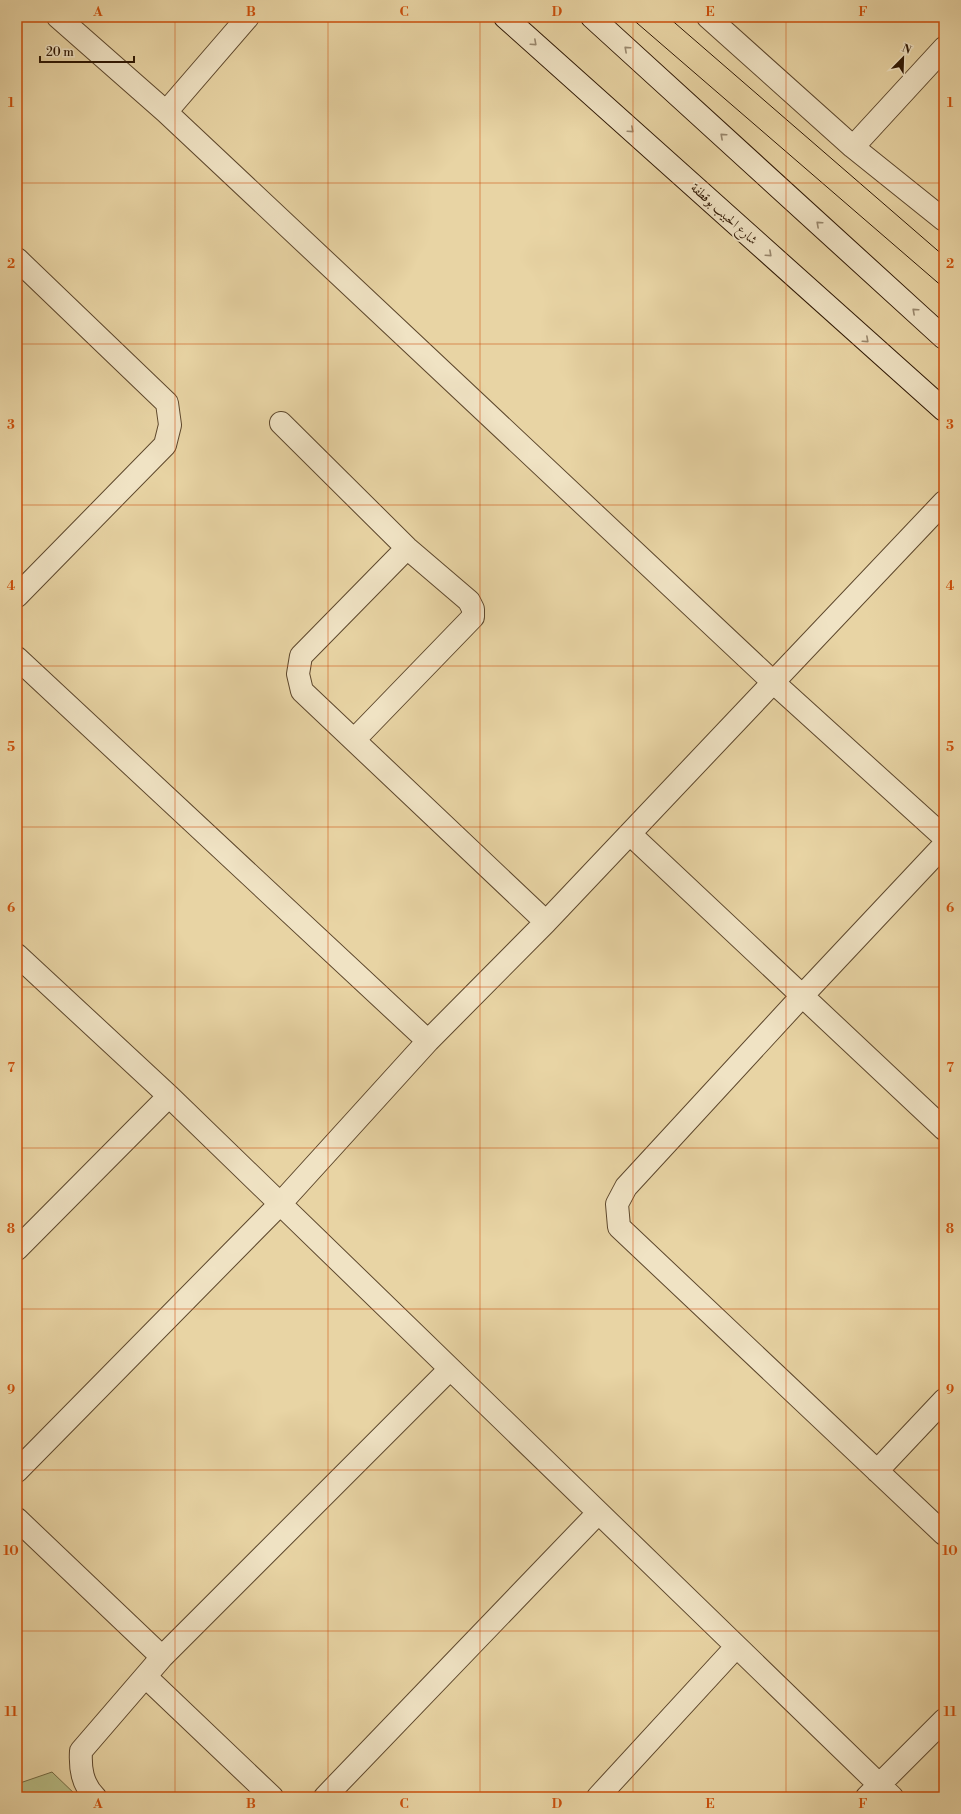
<svg xmlns="http://www.w3.org/2000/svg" width="961" height="1814" viewBox="0 0 961 1814" font-family="'Libre Bodoni',Amiri,serif">
<style>
.green{fill:#b7bc85;stroke:#736a44}
.lines{fill:none;stroke-linecap:round;stroke-linejoin:round}
.street-casing{stroke:#5d472c;stroke-width:24}
.secondary-casing{stroke:#2f1804;stroke-width:24}
.street{stroke:#f0e3c4;stroke-width:22}
.secondary{stroke:#f0e3c4;stroke-width:22}
.tram{stroke:#2f1804;stroke-width:1}
.oneway{stroke:#99886e}
.grid{fill:none;stroke:#cc4f0b;stroke-width:1;stroke-opacity:0.55}
.labels{text-anchor:middle;dominant-baseline:central;stroke-width:3.5;stroke-linejoin:round;paint-order:stroke}
.street-label{font-size:13px;fill:#2f1804;stroke:#f0e3c4}
.neatline{fill:none;stroke:#cc4f0b;stroke-width:1.5}
.grid-label{font-size:13px;text-anchor:middle;font-weight:bold;fill:#cc4f0b}
</style>
<rect width="100%" height="100%" fill="#e8d4a4"/>
<filter id="stains"><feTurbulence type="fractalNoise" baseFrequency=".005" numOctaves="4"/><feColorMatrix values="0 0 0 0 .2 0 0 0 0 .09 0 0 0 0 .02 0 0 0 .5 -.17"/></filter>
<radialGradient id="worn" r=".72"><stop offset=".6" stop-color="#630" stop-opacity="0"/><stop offset="1" stop-color="#630" stop-opacity=".3"/></radialGradient>
<path class="green" d="M52,1772l26,25h-61v-13z"/>
<g class="lines">
<g class="street-casing">
<path id="street" d="M58,17l108,95 607,570 171,155
M708,17l145,130 91,73
M166,112l82,-95
M853,147l91,-99
M17,259l150,144 3,22 -5,20 -148,151
M281,423l126,125 62,53 4,8v8l-119,123
M407,548l-106,108 -3,18 4,17 244,231
M17,658l411,383
M630,834l314,295
M944,845l-142,151 -176,191 -9,17 2,23 325,307
M17,955l152,141 723,701
M17,1249l152,-153
M17,1471l263,-267 148,-163 118,-119 398,-420
M877,1471l67,-71
M17,1519l145,138
M146,1677l126,120
M95,1797c-13,-13 -15,-29 -14,-46l81,-94 288,-288
M325,1797l273,-284
M598,1797l138,-150
M867,1797l77,-77"/>
</g>
<g class="secondary-casing">
<path id="secondary" d="M505,17l439,393
M592,17l352,321"/>
</g>
<use href="#street" class="street"/>
<use href="#secondary" class="secondary"/>
<path class="tram" d="M630,17l314,271
M668,17l276,239"/>
</g>
<defs><path id="oneway-chevron" d="M-2-3.5L2.5 0L-2 3.5" fill="none" stroke-width="1.6" stroke-linecap="round" stroke-linejoin="round"/></defs>
<g class="oneway">
<use href="#oneway-chevron" transform="translate(534 43) rotate(42)"/>
<use href="#oneway-chevron" transform="translate(627 49) rotate(-138)"/>
<use href="#oneway-chevron" transform="translate(631 130) rotate(42)"/>
<use href="#oneway-chevron" transform="translate(723 136) rotate(-138)"/>
<use href="#oneway-chevron" transform="translate(819 224) rotate(-138)"/>
<use href="#oneway-chevron" transform="translate(769 254) rotate(42)"/>
<use href="#oneway-chevron" transform="translate(915 311) rotate(-138)"/>
<use href="#oneway-chevron" transform="translate(866 340) rotate(42)"/>
</g>
<path class="grid" d="M175,17v1780M328,17v1780M480,17v1780M633,17v1780M786,17v1780M17,183h927M17,344h927M17,505h927M17,666h927M17,827h927M17,987h927M17,1148h927M17,1309h927M17,1470h927M17,1631h927"/>
<g class="labels">
<g class="street-label">
<text transform="translate(724 214) rotate(42)">شارع الحبيب بوقطفة</text>
</g>
</g>
<rect width="961" height="1814" fill="none" stroke="#e8d4a4" stroke-width="44"/>
<g transform="translate(903 58) rotate(23)" stroke="#f0e3c4" stroke-width="3" paint-order="stroke">
<path d="M0-3L7 15L0 10L-7 15Z" fill="#2f1804"/>
<text y="-6" font-size="11" font-weight="bold" text-anchor="middle" fill="#2f1804">N</text>
</g>
<path d="M40 56v6h94v-6" fill="none" stroke="#2f1804" stroke-width="2"/>
<text x="46" y="56" font-size="12" fill="#2f1804" stroke="#f0e3c4" stroke-width="3" paint-order="stroke">20 m</text>
<rect x="22" y="22" width="917" height="1770" class="neatline"/>
<g class="grid-label">
<text x="98" y="16">A</text>
<text x="251" y="16">B</text>
<text x="404" y="16">C</text>
<text x="557" y="16">D</text>
<text x="710" y="16">E</text>
<text x="863" y="16">F</text>
<text x="11" y="107">1</text>
<text x="950" y="107">1</text>
<text x="11" y="268">2</text>
<text x="950" y="268">2</text>
<text x="11" y="429">3</text>
<text x="950" y="429">3</text>
<text x="11" y="590">4</text>
<text x="950" y="590">4</text>
<text x="11" y="751">5</text>
<text x="950" y="751">5</text>
<text x="11" y="912">6</text>
<text x="950" y="912">6</text>
<text x="11" y="1072">7</text>
<text x="950" y="1072">7</text>
<text x="11" y="1233">8</text>
<text x="950" y="1233">8</text>
<text x="11" y="1394">9</text>
<text x="950" y="1394">9</text>
<text x="11" y="1555">10</text>
<text x="950" y="1555">10</text>
<text x="11" y="1716">11</text>
<text x="950" y="1716">11</text>
<text x="98" y="1808">A</text>
<text x="251" y="1808">B</text>
<text x="404" y="1808">C</text>
<text x="557" y="1808">D</text>
<text x="710" y="1808">E</text>
<text x="863" y="1808">F</text>
</g>
<rect width="100%" height="100%" filter="url(#stains)"/>
<rect width="100%" height="100%" fill="url(#worn)"/>
</svg>
